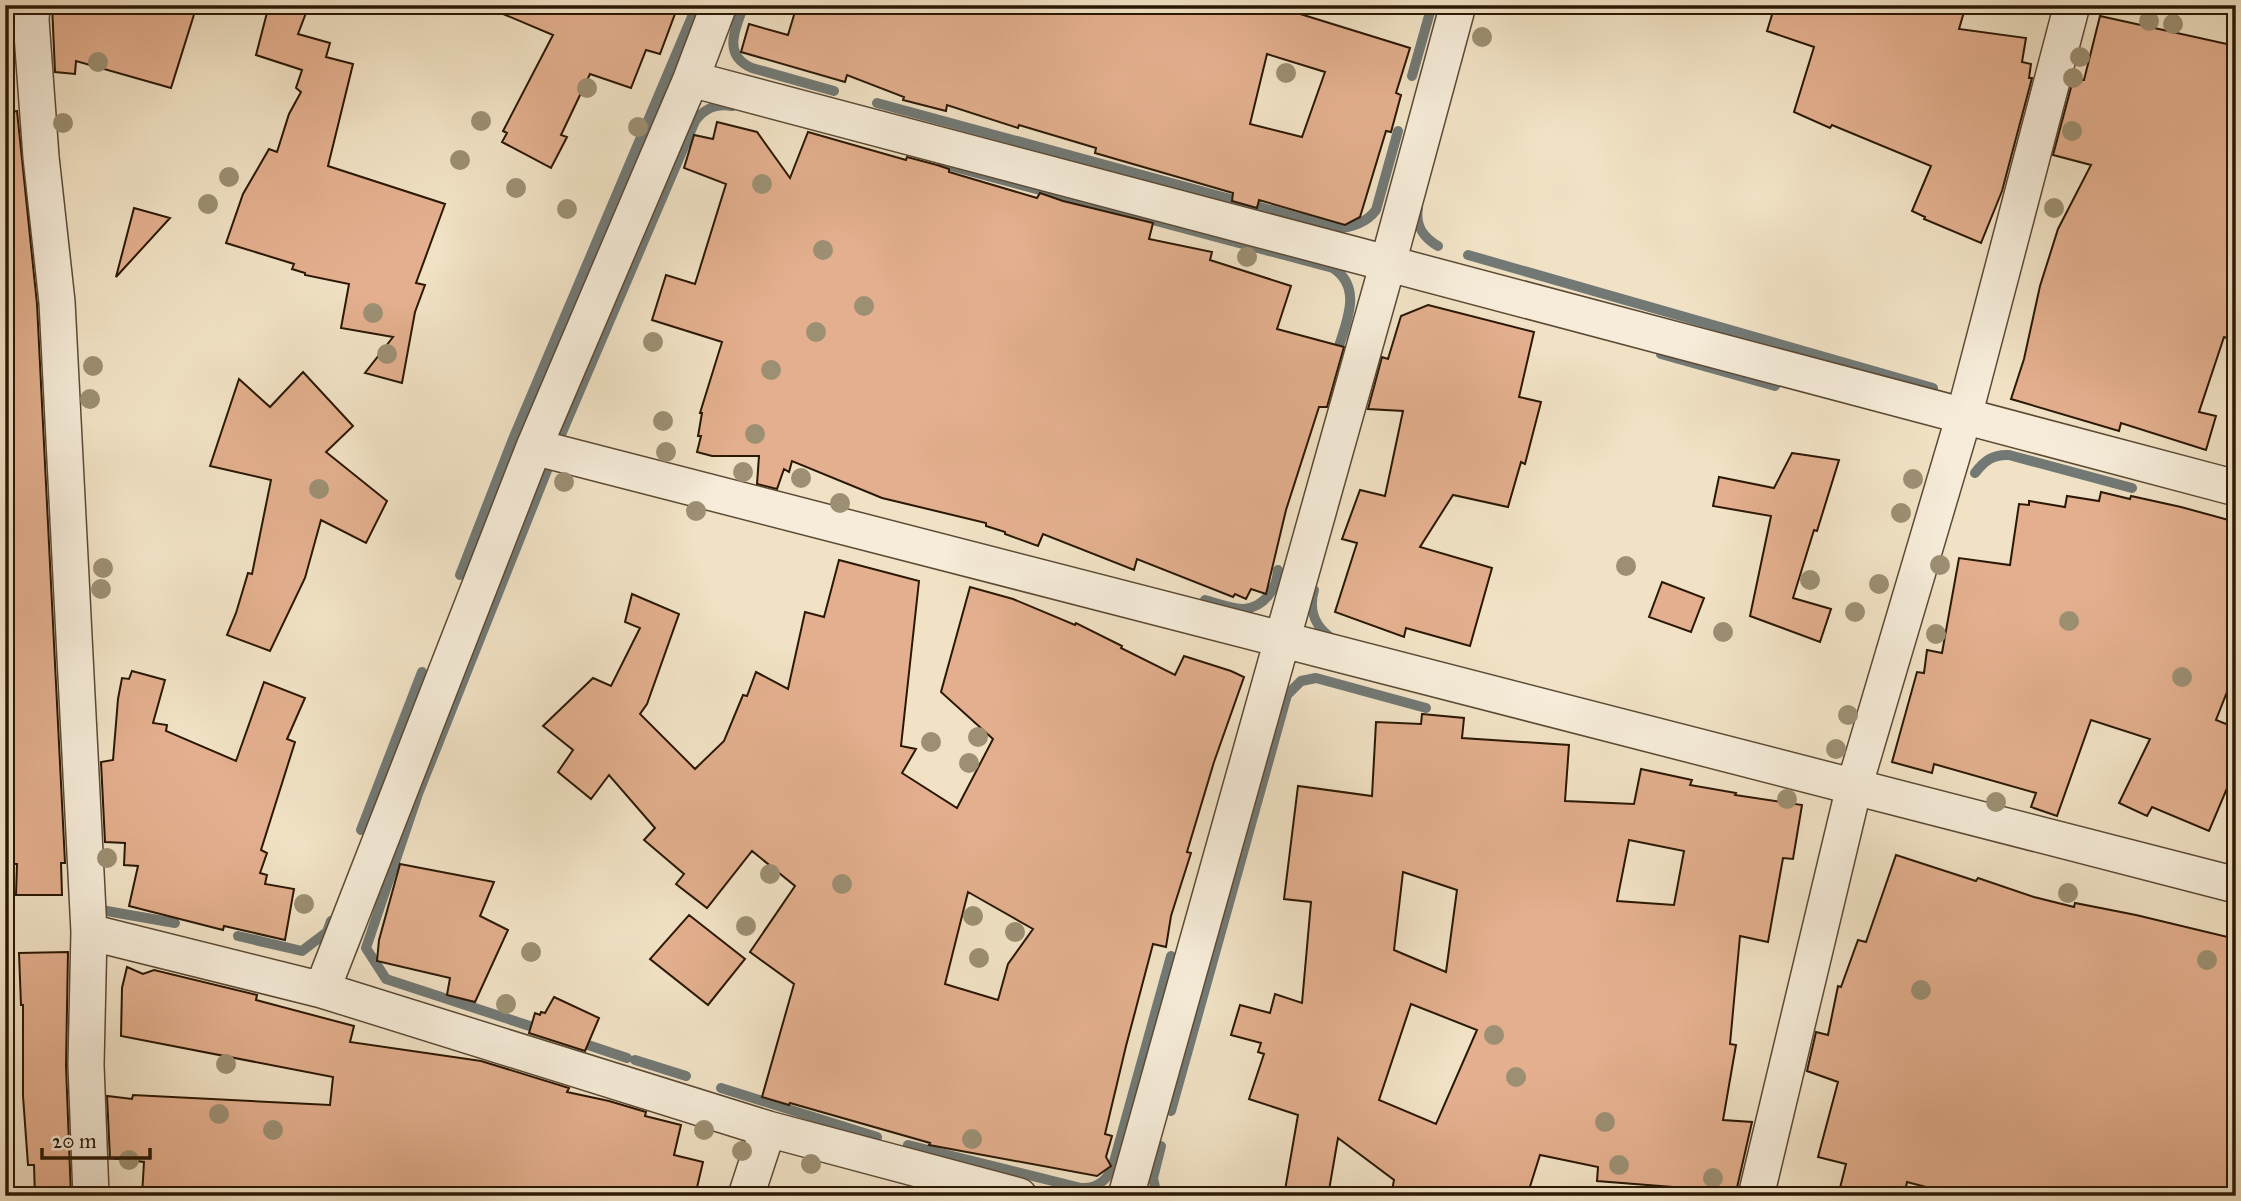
<svg xmlns="http://www.w3.org/2000/svg" width="2241" height="1201" viewBox="0 0 2241 1201" font-family="'IM FELL Great Primer',serif">
<style>
.lines{fill:none;stroke-linecap:round;stroke-linejoin:round}
.stream{stroke:#727975;stroke-width:10}
.building{fill:#e3af8e;stroke:#2b1804;stroke-width:2;fill-rule:evenodd}
.street-casing{stroke:#5c4a34;stroke-width:38}
.street{stroke:#f6ecd9;stroke-width:35}
.tree{fill:#9c8f72}
</style>
<rect width="100%" height="100%" fill="#f1e2c5"/>
<filter id="stains"><feTurbulence type="fractalNoise" baseFrequency=".00286" numOctaves="4"/><feColorMatrix values="0 0 0 0 .2 0 0 0 0 .09 0 0 0 0 .02 0 0 0 .5 -.17"/></filter>
<radialGradient id="worn" r=".72"><stop offset=".6" stop-color="#630" stop-opacity="0"/><stop offset="1" stop-color="#630" stop-opacity=".3"/></radialGradient>
<g class="lines">
<path class="stream" d="M744,5c-9,24 -22,50 8,63l82,23
M1412,76l20,-71
M877,103l460,125c15,0 30,-6 39,-18l22,-79
M943,164l390,104c32,21 11,58 3,88
M1418,208c-3,18 5,29 20,38
M1468,255l465,133
M1661,354l114,32
M560,437l135,-316c10,-13 21,-18 37,-15
M1975,473c9,-12 18,-19 34,-18l123,33
M460,575l53,-136 184,-434
M1314,590c-6,21 2,38 19,49
M1205,600c12,3 27,9 39,9 20,-2 33,-20 34,-39
M361,830l61,-158
M101,910l74,13
M238,936l64,15 25,-19 4,-11
M542,1030l-156,-51 -20,-31 52,-154 134,-336
M588,1045l39,13
M635,1060l51,16
M721,1088l156,49
M1171,1111l116,-416 14,-14 15,-3 110,30
M908,1145l173,43c15,1 24,-6 31,-19l59,-213
M1157,1196l-4,-18 8,-32"/>
</g>
<path class="building" d="M5,5h7l2,62 -9,-1z
M52,5h145l-26,83 -95,-27 -1,13 -20,-2z
M269,5h40l-11,29 32,9 -4,14 27,7 -25,102 117,38 -29,79 9,2 -10,27 -13,71 -37,-10 28,-36 -52,-9 8,-44 -44,-9v-2l-13,-4 2,-5 -68,-21 17,-49 26,-45 8,3 12,-38 12,-22 -5,-4 6,-18 -46,-15z
M482,5h178l16,6 -16,43 -14,-4 -15,38 -41,-14 -29,61 6,2 -16,31 -49,-26 5,-9 -4,-2 50,-96z
M797,5h245l27,8 2,-8h228l-2,8 113,35 -14,45 5,2 -10,37 -5,-1 -26,86 -15,8 -86,-25 -2,8 -25,-7 1,-8 -138,-40 1,-5 -77,-23 -1,3 -71,-23 -1,6 -43,-11 1,-3 -57,-22 -2,7 -104,-30 8,-28 39,11zM1267,54l58,18 -23,65 -52,-13z
M1775,5h191l-7,24 67,9 -4,24 9,2 -2,14h3l-30,113 -21,52 -57,-24 1,-2 -13,-6 19,-45 -99,-41 -2,3 -36,-16 20,-65 -47,-16z
M2100,16l136,30v295l-12,-4 -25,75 17,4 -10,34 -85,-27 -2,8 -108,-32 13,-40 16,-73 18,-57 33,-64 -38,-10 20,-75h11z
M17,111l20,193 28,559h-4l1,32h-46l1,-31h-4l-5,-112 -1,-117 3,-47h-5v-476z
M717,122l40,10 33,46 18,-46 98,28 1,-3 30,8 12,4v3l88,26 3,-5 23,8 90,22 -4,16 63,13 -2,8 81,26 -14,43 67,18 -17,60h-8l-33,103 -20,84 -15,-5 -5,10 -11,-5 -2,3 -96,-38 -3,11 -91,-36 -5,12 -33,-12v-2l-19,-6v-3l-104,-25 -90,-37 -3,11 -5,-3 -7,20 -20,-5 2,-28h-47l-15,-4 4,-16h-3l4,-23h-2l22,-71 -70,-22 14,-45 29,9 31,-100 -42,-16 10,-33 19,4z
M134,208l36,10 -54,59z
M1428,305l106,27 -15,65 22,5 -16,62 -4,-2 -13,45 -55,-12 -33,52 72,21 -22,78 -64,-18 -2,9 -69,-25 22,-69 -15,-4 18,-49 25,6 18,-85 -35,-2 14,-52 6,2 13,-43z
M303,372l50,54 -27,26 61,49 -21,42 -45,-23 -16,58 -35,73 -43,-16 9,-22 12,-40 4,1 19,-94 -61,-14 29,-87 31,28z
M1792,453l47,7 -22,71 -3,-1 -21,68 38,11 -11,33 -70,-26 21,-100 -58,-10 6,-29 55,11z
M2101,492l29,7 1,-3 50,11 55,15v147l-20,51 20,8v39l-27,64 -57,-24 -5,9 -28,-13 31,-64 -59,-19 -34,96 -26,-9 5,-14 -102,-29 -2,9 -40,-11 25,-90 7,1 3,-23 15,3 17,-95 51,7 9,-61 10,1v-4l36,6 2,-11 32,5z
M839,560l80,21 -18,165 15,3 -14,24 55,35 36,-69 -52,-47 29,-105 43,12 62,26 1,-2 46,23 -1,2 54,27 9,-19 47,15 13,6 -30,85 -27,90 4,1 -20,63 -5,31 -13,-3 -27,102 -21,88 7,2 -6,21 5,9 -14,10 -168,-31 1,-2 -140,-40 -1,2 -27,-8 32,-113 -44,-32 45,-66 -43,-35 -45,57 -31,-24 8,-10 -40,-34 11,-12 -46,-53 -18,24 -33,-27 15,-22 -30,-24 50,-48 18,8 29,-58 -15,-6 7,-28 47,20 -32,90 -7,10 55,55 29,-28 19,-46 4,1 9,-24 32,17 17,-77 19,5zM968,892l65,37 -25,35 -10,36 -53,-16z
M1662,582l42,16 -13,34 -42,-15z
M132,671l33,9 -12,43 14,2 -1,6 70,30 28,-79 41,16 -18,41 8,3 -34,108 6,3 -7,20 7,2 -2,9 29,5 -9,51 -61,-14 -1,4 -94,-24 9,-40 -14,-1 1,-22 -20,-1 -4,-80 12,-2 5,-61 4,-21 7,1z
M1422,714l42,4 -2,20 107,7 -4,56 69,3 7,-35 51,11 -2,5 46,8 -1,2 67,10 -9,54 -10,-1 -15,84 -28,-6 -10,108 6,1 -13,75 29,2 -16,70 -139,-11 1,-14 -58,-12 -13,41h-136l3,-16 -56,-42 -10,58h-44l14,-81 -49,-16 15,-45 -6,-2 3,-9 -30,-8 9,-30 30,8 5,-19 27,9 9,-101 -27,-3 14,-113 74,10 4,-74 45,2zM1629,840l55,11 -10,54 -57,-4zM1403,872l54,18 -11,82 -52,-22zM1411,1004l66,26 -41,94 -57,-24z
M1896,855l80,26 2,-3 56,19 40,10 1,-4 61,12 100,24v257h-276l-53,-14 -3,14h-66l8,-32 -28,-7 20,-75 -31,-11 9,-39 12,3 10,-49 3,1 17,-47 8,2z
M400,864l94,18 -14,34 28,14 -33,72 -28,-7 3,-17 -73,-17 2,-21z
M689,915l56,44 -37,46 -58,-46z
M68,952l-2,114 5,130h-36l-1,-31h-6l-5,-69v-91h-2l-2,-52z
M127,967l16,7 11,-4 103,25 -1,5 98,26 -4,16 131,19 88,27 -2,4 42,9 37,11 -1,4 36,9 -7,30 29,7 -8,34h-553l2,-34 -34,-4 -3,-62 25,3 1,-4 197,10 3,-28 -212,-41 1,-48z
M554,997l45,21 -14,33 -56,-18 6,-20 5,2 1,-3 4,1z"/>
<g class="lines">
<g class="street-casing">
<path id="street" d="M32,5l-1,15 10,137 16,145 32,630 -3,133 5,131
M691,79l1545,409
M534,447l1702,438
M89,932l233,58 446,139 251,67
M322,990l212,-543 157,-368 28,-74
M746,1196l22,-67
M1126,1196l262,-933 70,-258
M1756,1196l98,-409 110,-371 108,-411"/>
</g>
<use href="#street" class="street"/>
</g>
<g class="tree">
<circle cx="2149" cy="21" r="10"/>
<circle cx="2173" cy="24" r="10"/>
<circle cx="1482" cy="37" r="10"/>
<circle cx="2080" cy="57" r="10"/>
<circle cx="98" cy="62" r="10"/>
<circle cx="1286" cy="73" r="10"/>
<circle cx="2073" cy="78" r="10"/>
<circle cx="587" cy="88" r="10"/>
<circle cx="481" cy="121" r="10"/>
<circle cx="63" cy="123" r="10"/>
<circle cx="638" cy="127" r="10"/>
<circle cx="2072" cy="131" r="10"/>
<circle cx="460" cy="160" r="10"/>
<circle cx="229" cy="177" r="10"/>
<circle cx="762" cy="184" r="10"/>
<circle cx="516" cy="188" r="10"/>
<circle cx="208" cy="204" r="10"/>
<circle cx="2054" cy="208" r="10"/>
<circle cx="567" cy="209" r="10"/>
<circle cx="823" cy="250" r="10"/>
<circle cx="1247" cy="257" r="10"/>
<circle cx="864" cy="306" r="10"/>
<circle cx="373" cy="313" r="10"/>
<circle cx="816" cy="332" r="10"/>
<circle cx="653" cy="342" r="10"/>
<circle cx="387" cy="354" r="10"/>
<circle cx="93" cy="366" r="10"/>
<circle cx="771" cy="370" r="10"/>
<circle cx="90" cy="399" r="10"/>
<circle cx="663" cy="421" r="10"/>
<circle cx="755" cy="434" r="10"/>
<circle cx="666" cy="452" r="10"/>
<circle cx="743" cy="472" r="10"/>
<circle cx="801" cy="478" r="10"/>
<circle cx="1913" cy="479" r="10"/>
<circle cx="564" cy="482" r="10"/>
<circle cx="319" cy="489" r="10"/>
<circle cx="840" cy="503" r="10"/>
<circle cx="696" cy="511" r="10"/>
<circle cx="1901" cy="513" r="10"/>
<circle cx="1940" cy="565" r="10"/>
<circle cx="1626" cy="566" r="10"/>
<circle cx="103" cy="568" r="10"/>
<circle cx="1810" cy="580" r="10"/>
<circle cx="1879" cy="584" r="10"/>
<circle cx="101" cy="589" r="10"/>
<circle cx="1855" cy="612" r="10"/>
<circle cx="2069" cy="621" r="10"/>
<circle cx="1723" cy="632" r="10"/>
<circle cx="1936" cy="634" r="10"/>
<circle cx="2182" cy="677" r="10"/>
<circle cx="1848" cy="715" r="10"/>
<circle cx="978" cy="737" r="10"/>
<circle cx="931" cy="742" r="10"/>
<circle cx="1836" cy="749" r="10"/>
<circle cx="969" cy="763" r="10"/>
<circle cx="1787" cy="799" r="10"/>
<circle cx="1996" cy="802" r="10"/>
<circle cx="107" cy="858" r="10"/>
<circle cx="770" cy="874" r="10"/>
<circle cx="842" cy="884" r="10"/>
<circle cx="2068" cy="893" r="10"/>
<circle cx="304" cy="904" r="10"/>
<circle cx="973" cy="916" r="10"/>
<circle cx="746" cy="926" r="10"/>
<circle cx="1015" cy="932" r="10"/>
<circle cx="531" cy="952" r="10"/>
<circle cx="979" cy="958" r="10"/>
<circle cx="2207" cy="960" r="10"/>
<circle cx="1921" cy="990" r="10"/>
<circle cx="506" cy="1004" r="10"/>
<circle cx="1494" cy="1035" r="10"/>
<circle cx="226" cy="1064" r="10"/>
<circle cx="1516" cy="1077" r="10"/>
<circle cx="219" cy="1114" r="10"/>
<circle cx="1605" cy="1122" r="10"/>
<circle cx="273" cy="1130" r="10"/>
<circle cx="704" cy="1130" r="10"/>
<circle cx="972" cy="1139" r="10"/>
<circle cx="742" cy="1151" r="10"/>
<circle cx="129" cy="1160" r="10"/>
<circle cx="811" cy="1164" r="10"/>
<circle cx="1619" cy="1165" r="10"/>
<circle cx="1713" cy="1178" r="10"/>
</g>
<rect width="2241" height="1201" fill="none" stroke="#f1e2c5" stroke-width="28"/>
<rect x="7" y="7" width="2227" height="1187" fill="none" stroke="#2b1804" stroke-width="3.5"/>
<rect x="14" y="14" width="2213" height="1173" fill="none" stroke="#2b1804" stroke-width="2"/>
<path d="M42 1148v10h108v-10" fill="none" stroke="#2b1804" stroke-width="3.5"/>
<text x="52" y="1148" font-size="21" fill="#2b1804" stroke="#f6ecd9" stroke-width="5" paint-order="stroke">20 m</text>
<rect width="100%" height="100%" filter="url(#stains)"/>
<rect width="100%" height="100%" fill="url(#worn)"/>
</svg>
